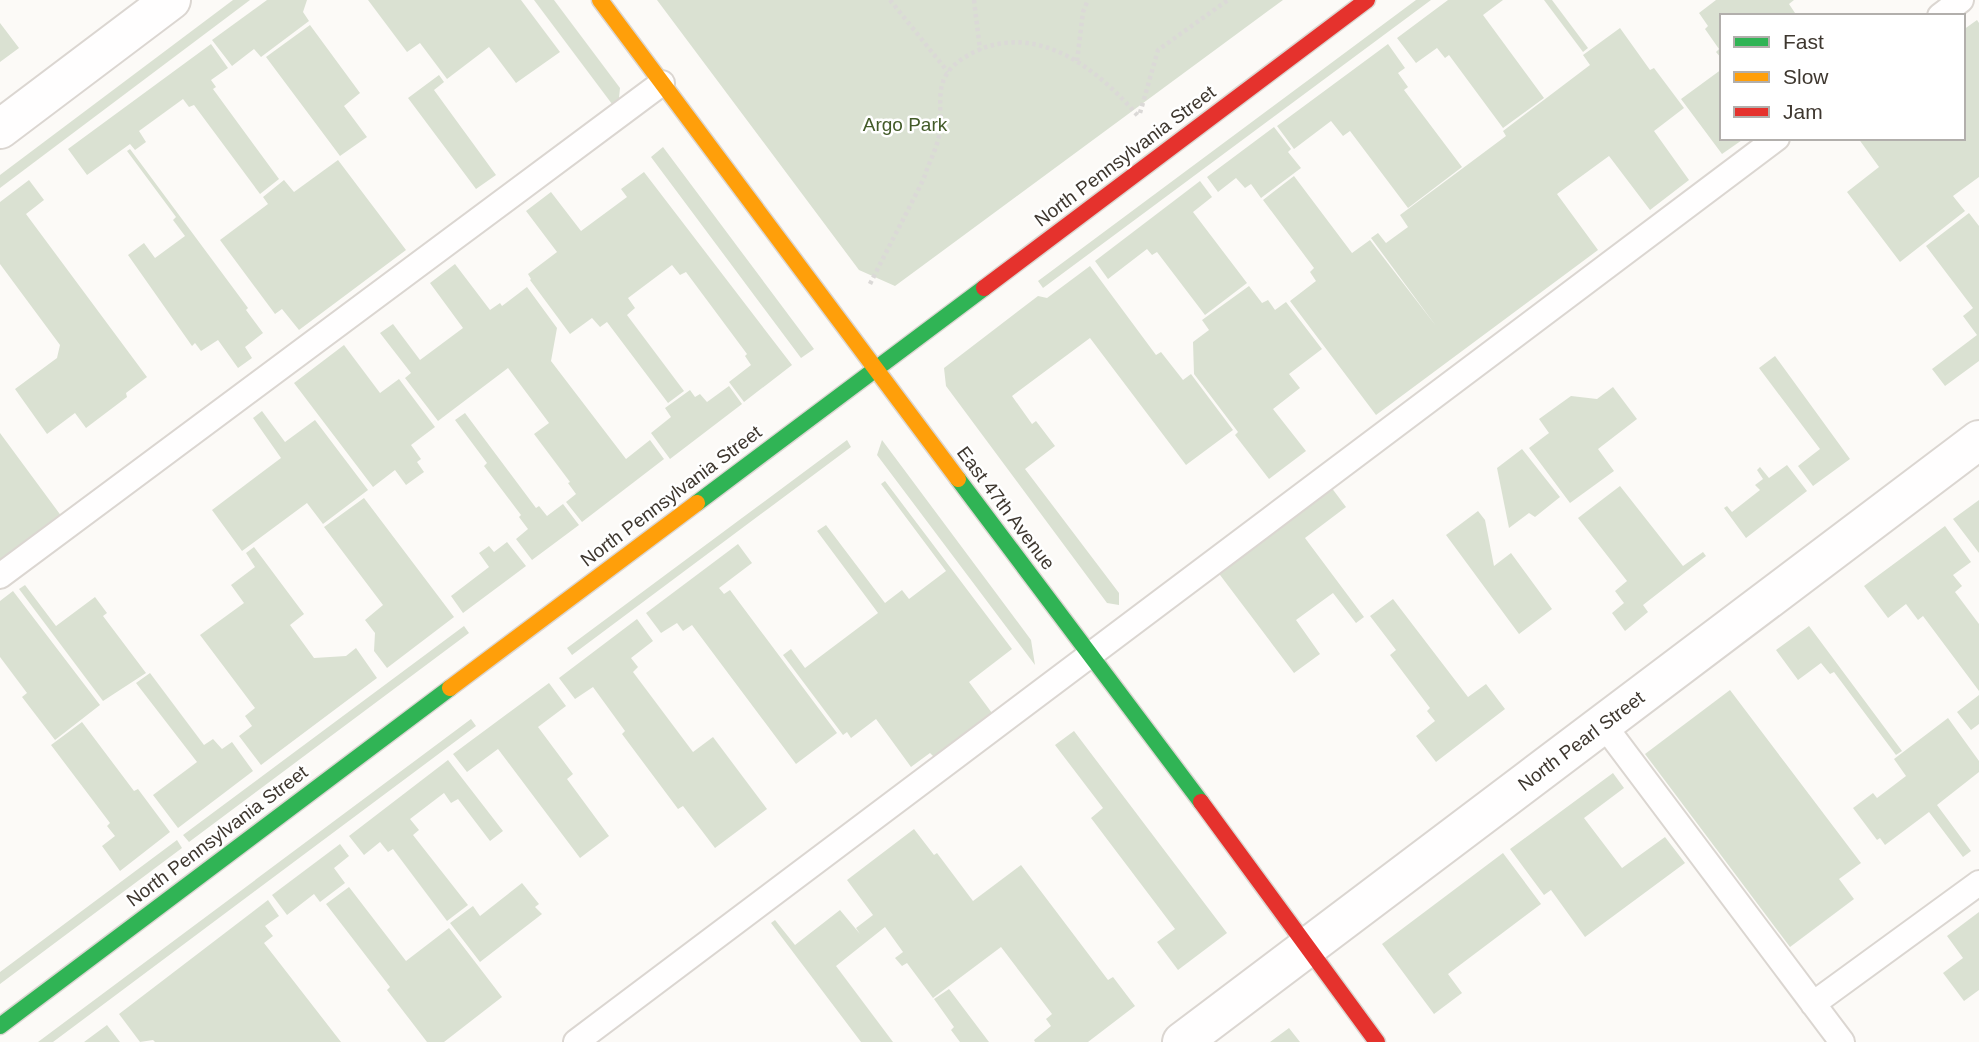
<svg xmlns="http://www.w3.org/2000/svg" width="1979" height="1042" viewBox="0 0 1979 1042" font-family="Helvetica,sans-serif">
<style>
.green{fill:#dae1d2}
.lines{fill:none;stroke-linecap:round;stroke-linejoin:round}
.lane-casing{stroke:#dbd6d1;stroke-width:28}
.street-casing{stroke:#dbd6d1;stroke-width:42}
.fast-casing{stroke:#dbd6d1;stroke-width:19}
.slow-casing{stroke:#dbd6d1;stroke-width:19}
.jam-casing{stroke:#dbd6d1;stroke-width:19}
.path{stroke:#dbd9d7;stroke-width:4.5;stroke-dasharray:3.5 3.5;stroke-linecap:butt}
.lane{stroke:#fffefe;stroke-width:24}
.street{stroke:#fffefe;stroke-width:38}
.fast{stroke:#30b455;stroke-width:16}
.slow{stroke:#ff9f0a;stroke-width:16}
.jam{stroke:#e5322d;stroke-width:16}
.labels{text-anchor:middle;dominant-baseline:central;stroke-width:5;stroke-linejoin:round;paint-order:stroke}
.park-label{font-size:19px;fill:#435b29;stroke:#fff}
.street-label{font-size:19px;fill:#3e372f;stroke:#fff}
</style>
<rect width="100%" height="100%" fill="#fcfaf7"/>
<path class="green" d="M233,0h17l-250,188v-13z
M267,0h40l-4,12 6,9 -48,36 -7,-8 -22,17 -20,-26z
M368,0h153l39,52 -44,31 -27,-36 -42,32 -27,-36 -13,9z
M534,0h20l66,88 -1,10 -7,6z
M657,0h626l-388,286 -36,-16z
M1416,0h15l-388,288 -5,-7z
M1448,0h55l-20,15 61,83 -41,30 -54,-73 -4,3 -8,-10 -21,15 -19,-25z
M1544,0h8l36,48 -5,4z
M1716,0h78l-5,4 8,12h-75v43l-6,-7 3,-3 -14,-20 3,-3 -9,-13z
M1977,20l2,3v154l-26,19 12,15 -65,51 -53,-70 32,-25 -21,-29h105v-108z
M0,23l19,25 -19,14z
M310,25l50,68 -16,13 23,31 -27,19 -74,-99z
M1620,28l30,42 4,-2 30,40 -30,23 35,49 -39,30 -41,-54 -52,38 41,56 -222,165 -86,-114 26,-20 -6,-9 4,-4 -51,-68 31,-24 58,77 18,-13 66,86 -65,-88 7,-5 8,10 22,-16 -8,-12 106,-79 -3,-5 87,-66 -7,-10z
M211,44l17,24 -17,12 5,7 -3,2 66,90 -19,15 -66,-89 -5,2 -6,-8 -44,32 7,11 -11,8 -5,-6 -43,31 -19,-26z
M1388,44l17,24 -7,5 10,14 -4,3 58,77 -54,41 -58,-77 -7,5 -12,-15 -37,28 -17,-23z
M1722,69v69h23l-23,16 -41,-55z
M439,75l5,7 -10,8 62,85 -20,14 -68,-91z
M1274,127l17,22 -3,3 13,16 -40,30 -10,-14 -6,4 -9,-10 -18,14 -11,-15z
M663,147l151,202 -13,9 -150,-201z
M130,149l118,159 -2,2 17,23 -18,14 7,11 -14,10 -20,-28 -17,11 -6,-8 -3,3 -64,-91 16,-12 11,15 30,-22 -12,-16 3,-3 -49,-66z
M338,160l68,90 -107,80 -17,-21 -7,5 -55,-74 48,-36 -5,-7 21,-17 10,12z
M644,172l148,193 -48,37 -15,-20 22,-17 -6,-9 2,-2 -61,-82 -6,3 -8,-10 -44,33 7,10 -8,7 57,76 -16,12 -61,-81 -7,5 -8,-9 -22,16 -40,-54 1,-1 -3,-5 29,-22 -31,-41 25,-19 30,39 46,-34 -6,-8z
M29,180l15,20 -18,14 121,163 -21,16 1,4 -41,31 -11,-15 -28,21 -32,-45 42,-31 3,-13 -60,-81v-62z
M1200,181l12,16 -19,15 54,71 -42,32 -48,-63 -5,3 -5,-6 -39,30 -13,-18z
M1969,213l10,13v135l-34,25 -13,-17 45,-34 -14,-19 10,-8 -47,-62z
M455,264l35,46 10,-7 2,3 25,-19 30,41 -6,33 75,98 24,-19 14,19 -82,63 -16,-20 10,-8 -8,-11 2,-1 -36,-48 15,-11 -41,-55 -70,53 -33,-43 6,-5 -31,-40 13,-9 27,36 43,-32 -33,-45z
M1090,266l66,89 5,-3 22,28 8,-6 42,56 -47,35 -96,-127 -78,58 20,28 4,-3 19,25 -30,23 94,124v12l-12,-2 -161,-217 -2,-18 94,-72 9,2z
M1249,286l13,17 6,-3 7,10 11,-8 36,47 -33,25 11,14 -27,21 33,42 -37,28 -34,-44 3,-3 -44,-58 -1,-32 16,-12 -7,-10z
M344,345l36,48 19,-14 36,48 -24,18 10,14 -4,3 7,10 -18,13 -11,-15 -22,17 -79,-104z
M1775,356l75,103 -37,27 -15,-20 22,-17 -61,-81z
M729,386l13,18 -72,55 -19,-26 20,-16 -6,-9 25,-18 5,7 5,-3 7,8z
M1613,387l24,32 -39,30 16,22 -44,32 -41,-55 20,-15 -10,-14 32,-23 26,3z
M262,411l23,31 30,-22 53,70 -45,34 -16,-21 -65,48 -30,-41 69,-52 -28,-40z
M465,413l71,95 3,-2 8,10 16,-12 16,21 -47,35 -16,-21 12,-10 -9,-12 2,-2 -37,-49 3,-3 -32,-43z
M0,433l62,84 -62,46z
M847,440l4,7 -279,208 -5,-7z
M882,440l149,200 4,25 -158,-210z
M1522,449l38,48 -25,20 -6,-4 -20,15 -12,-60z
M1787,465l20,26 -61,47 -22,-30 3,-2 5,6 28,-22 -5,-5 8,-6 -6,-9 3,-3 9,11z
M885,481l127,168 -43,33 23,31 -58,44 -4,-4 -19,14 -35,-48 -25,19 -4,-6 -4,3 -60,-80 8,-6 14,19 73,-55 -61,-82 9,-6 59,78 17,-13 7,9 37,-28 -65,-87z
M1620,486l63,80 20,-14 3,4 -63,49 5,7 -23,19 -13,-18 12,-10 -9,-12 12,-10 -49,-63z
M1331,487l15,20 -41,31 59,79 -8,6 -23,-30 -37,27 24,34 -26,19 -77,-102z
M364,498l90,119 -67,51 -13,-17 1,-18 -10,-13 18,-15 -59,-78z
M1979,500v53l-26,-34z
M1478,511l7,9 9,46 17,-13 41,56 -33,25 -73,-99z
M1945,526l26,36 -18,13 9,11 -7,6 24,32v67l-56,-75 -5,4 -12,-16 -18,14 -24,-32z
M507,542l19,24 -63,47 -12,-17 38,-29 -10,-14 10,-7 5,6z
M738,544l14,19 -33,25 5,6 6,-4 107,143 -41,31 -104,-139 -9,6 -6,-8 -16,10 -15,-20z
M254,547l50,67 -14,11 24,33 32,-2 10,-8 21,30 -116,87 -22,-29 13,-10 -7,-10 10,-8 -55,-73 44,-32 -13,-18 24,-18 -9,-14z
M25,585l31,41 39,-29 12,16 -4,3 43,57 -43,28 -84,-112z
M13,591l87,114 -45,35 -33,-43 5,-4 -27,-36v-56z
M1393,599l75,98 18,-13 19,25 -69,53 -20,-26 19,-15 -8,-10 3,-3 -40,-53 6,-5 -26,-34z
M637,619l16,22 -22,17 7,9 -5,5 60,80 20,-15 54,72 -52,39 -32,-42 -5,3 -56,-75 3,-3 -32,-44 -18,12 -16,-21z
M464,626l5,7 -280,209 -6,-7z
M1809,626l93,125 -6,4 -62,-83 -4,2 -9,-11 -23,17 -22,-30z
M150,673l54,72 9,-6 9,10 10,-7 21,29 -75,57 -25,-33 44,-33 -61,-79z
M549,683l17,23 -28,21 35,47 -6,5 42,57 -29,22 -82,-109 -31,23 -14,-18z
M1730,690l131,173 -22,16 15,20 -64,48 -145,-193z
M1979,695v29l-8,6 -14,-18z
M1948,718l31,43v11l-42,33 34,46 -8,6 -34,-45 -44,33 -5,-7 -3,2 -24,-32 20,-15 4,5 29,-22 -12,-17z
M471,719l5,7 -423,316h-15z
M82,722l52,69 4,-2 32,43 -50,39 -18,-25 13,-10 -8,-10 3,-3 -59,-78z
M1074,731l153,202 -49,37 -21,-28 18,-13 -84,-111 12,-10 -48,-63z
M448,760l55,71 -13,10 -32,-42 -7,4 -7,-10 -34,26 9,11 -6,5 55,70 -21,16 -54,-72 -5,3 -8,-10 -16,13 -15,-19z
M1613,773l11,15 -40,30 38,50 43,-31 20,26 -100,74 -34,-47 -7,5 -34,-46z
M914,829l20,26 3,-2 36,48 48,-36 87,115 5,-3 22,29 -47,36h-53l-1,-2 17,-14 -5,-7 6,-5 -51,-67 -68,51 -26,-35 -5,3 -7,-8 8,-6 -18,-25 -49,39 57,76h-32l-90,-119 4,-3 20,25 45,-35 20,24 -4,-6 17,-13 -26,-35z
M177,840l5,8 -182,136v-12z
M340,844l9,12 -15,12 11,15 -25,19 -6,-8 -27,21 -15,-20z
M1503,853l38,51 -93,70 14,19 -28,21 -52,-70z
M522,883l17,21 -4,3 7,7 -62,48 -30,-39 23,-17 7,10z
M349,887l57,74 43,-33 53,69 -58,45h-17l-40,-52 3,-3 -64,-83z
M268,900l11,16 -14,10 8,10 -9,7 77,99h-186l-2,-2 -13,2 -21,-28z
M1979,912v78l-15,11 -21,-28 20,-15 -16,-22z
M949,989l40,53h-29l-9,-12 3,-3 -20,-28z
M107,1025l13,17h-36z
M1289,1028l11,14h-30z"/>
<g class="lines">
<g class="lane-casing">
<path id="lane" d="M1940,16l21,-16
M0,576l662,-493
M1603,724l239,318
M1813,1004l166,-121
M576,1042l1201,-904"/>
</g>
<g class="street-casing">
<path id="street" d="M0,129l171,-129
M1182,1042l797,-602"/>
</g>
<g class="fast-casing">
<path id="fast" d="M958,479l243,323
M697,503l287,-215
M0,1026l450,-338"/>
</g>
<g class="slow-casing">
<path id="slow" d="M600,0l358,479
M450,688l247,-185"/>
</g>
<g class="jam-casing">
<path id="jam" d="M984,288l383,-288
M1201,802l176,240"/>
</g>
<path class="path" d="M890,0l58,72
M974,0l6,50
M1077,61l6,-49 5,-12
M1140,113l18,-63 70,-50
M870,284c13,-26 26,-51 39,-76 6,-13 14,-25 18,-39 5,-12 12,-27 13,-40 2,-20 -4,-40 8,-57 8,-11 23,-19 35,-24 62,-22 117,24 155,68"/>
<use href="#lane" class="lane"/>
<use href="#street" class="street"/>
<use href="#fast" class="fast"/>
<use href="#slow" class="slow"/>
<use href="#jam" class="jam"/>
</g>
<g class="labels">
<g class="park-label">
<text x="905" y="124">Argo Park</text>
</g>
<g class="street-label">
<text transform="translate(1125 156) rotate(-37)">North Pennsylvania Street</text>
<text transform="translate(671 496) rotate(-37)">North Pennsylvania Street</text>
<text transform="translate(1006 508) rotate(53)">East 47th Avenue</text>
<text transform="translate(1581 741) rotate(-37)">North Pearl Street</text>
<text transform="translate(217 836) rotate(-37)">North Pennsylvania Street</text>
</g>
</g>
<rect x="1720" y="14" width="245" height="126" fill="#ffffff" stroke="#b2afac" stroke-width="2"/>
<rect x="1734" y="37" width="35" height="10" fill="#30b455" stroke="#b2afac" stroke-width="2"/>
<text x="1783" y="49" font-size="21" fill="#3e372f">Fast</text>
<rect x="1734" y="72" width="35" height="10" fill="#ff9f0a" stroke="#b2afac" stroke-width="2"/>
<text x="1783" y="84" font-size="21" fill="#3e372f">Slow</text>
<rect x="1734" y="107" width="35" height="10" fill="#e5322d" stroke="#b2afac" stroke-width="2"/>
<text x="1783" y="119" font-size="21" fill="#3e372f">Jam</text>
</svg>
